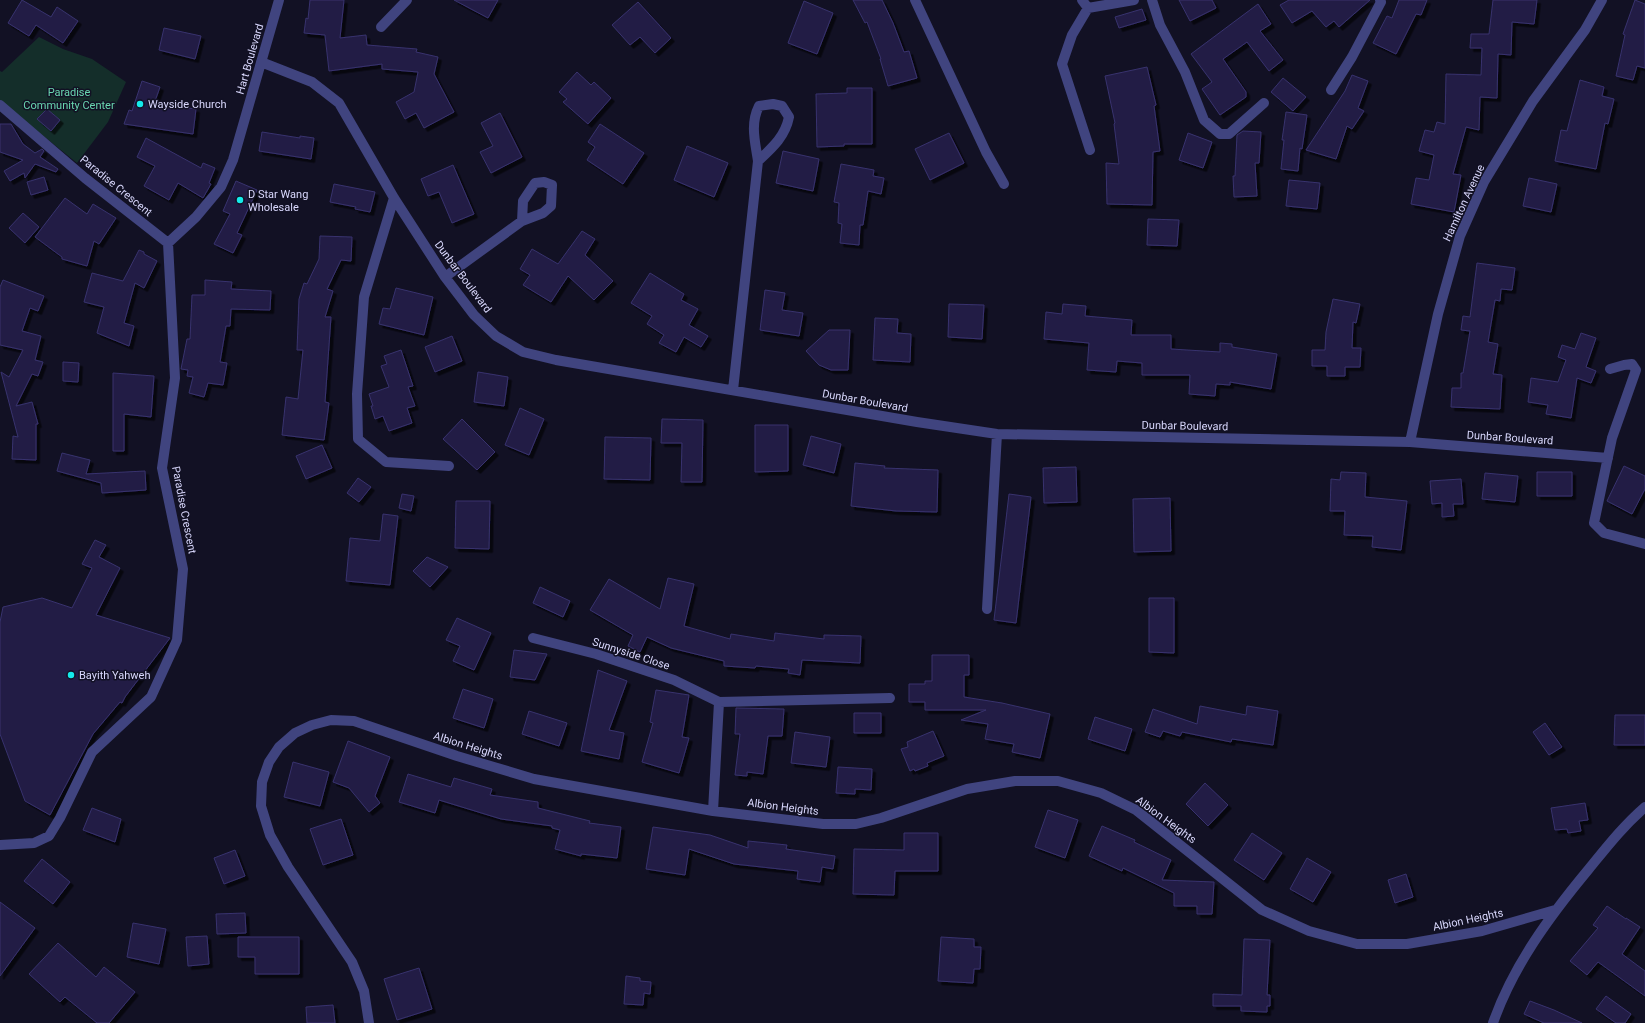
<svg xmlns="http://www.w3.org/2000/svg" width="1645" height="1023" viewBox="0 0 1645 1023" font-family="Roboto,sans-serif">
<style>
.green{fill:#142e2a}
.building{fill:#221e44;stroke:#38326e;filter:url(#shadow)}
.lines{fill:none;stroke-linecap:round;stroke-linejoin:round}
.minor{stroke:#40447f;stroke-width:10}
.poi-dot{fill:#14ebeb;stroke:#121124;stroke-width:1.5}
.labels{text-anchor:middle;dominant-baseline:central;stroke-width:3;stroke-linejoin:round;paint-order:stroke}
.street-label{font-size:11px;fill:#d8d7fc;stroke:#121124}
.park-label{font-size:11px;fill:#69d6b0;stroke:#121124}
.poi-label{font-size:11px;fill:#d8d7fc;stroke:#121124;text-anchor:start}
</style>
<defs>
<filter id="shadow"><feDropShadow dx="3.5" dy="3.5" stdDeviation="0" flood-color="#0009"/></filter>
</defs>
<rect width="100%" height="100%" fill="#121124"/>
<path class="green" d="M39,37l24,12 29,10 34,23 -18,40 -31,41 -77,-62v-30l2,1z"/>
<path class="building" d="M22,0l29,17 6,-10 21,14 -15,22 -27,-18 -7,11 -21,-13z
M310,0h34l-4,38 26,-3 1,10 50,4 -1,3 22,5 -4,17 20,38 -30,16 -8,-15 -11,6 -9,-17 18,-10 4,-20 -36,-3v-5l-53,7 -4,-36 -21,-2 2,-15 2,1z
M454,0h44l-10,18z
M853,0h29l11,23 11,29 5,-1 8,27 -29,8 -8,-27h1l-14,-37 -2,1z
M1179,0h33l4,8 -26,13z
M1289,0h81l-31,27 -5,-6 -8,6 -14,-16 -20,12 -12,-18z
M1399,0h28l-6,15 -5,-1 -20,40 -23,-11 14,-27 5,2z
M1493,0h44l-3,24 -22,-2 -1,33 -13,-1 -1,44 -17,-1 -1,33 -13,-3 -13,47 8,1 -7,37 -43,-8 5,-26 13,2 5,-25 -15,-4 6,-21 9,2 3,-10 8,2 1,-50 35,1 1,-27h-12l1,-14h18z
M1635,0l10,4v64l-8,-2 -4,14 -17,-4 9,-41 -2,-1z
M804,1l29,12 -16,41 -29,-11z
M638,2l33,36 -16,15 -15,-16 -10,8 -18,-20z
M1258,4l13,20 -11,7 23,29 -14,11 -22,-29 -24,17 23,33v5l-26,18 -18,-26 10,-7 -21,-28z
M1142,9l4,11 -27,8 -4,-11z
M164,28l37,8 -6,23 -36,-9z
M1147,67l9,38 -2,1 6,45 -7,1 -1,53 -45,-1 -1,-41 13,1 -5,-40 1,-1 -10,-47z
M577,72l14,13 3,-3 17,16 -23,26 -25,-22 4,-3 -8,-7z
M1352,75l16,6 -10,27 6,3 -12,18 -5,-3 -11,33 -30,-9 39,-59z
M1283,78l23,19 -13,14 -22,-19z
M1580,80l24,7 -2,9 12,3 -6,25 -3,-1 -9,46 -41,-8 6,-31 6,1z
M142,81l18,6 -6,17 42,5 -3,25 -69,-10 5,-14 3,1z
M847,88h25v56h-28v2l-27,1 -1,-53 31,-1z
M47,109l13,11 -9,11 -14,-12z
M1286,112l21,3 -5,34 -2,-1 -2,23 -17,-2 3,-29h-2z
M500,113l22,44 -31,16 -11,-21 13,-6 -12,-23z
M0,124h11l12,20 12,9 7,-4 2,2 -4,6 18,12 -2,3 -21,-8 -10,14 -1,-5 -14,8 -6,-10 19,-11 -23,-8z
M600,124l44,29 -21,31 -36,-24 8,-13 -7,-5z
M1243,131l18,1 -2,31h-4l2,33 -23,1 -1,-21h2l2,-41z
M262,132l38,6v-2l14,2 -3,21 -52,-8z
M949,133l15,30 -34,17 -15,-31z
M1188,133l24,9 -9,26 -24,-8z
M146,138l55,30 2,-5 12,5 -6,15 2,1 -8,14 -25,-15 -9,17 -25,-14 11,-20 -18,-9z
M687,146l41,17 -14,34 -40,-17z
M783,151l36,8 -6,32 -37,-8z
M841,164l33,6 -1,6 11,2 -3,16 -13,-3 -5,34h-3l-1,20 -19,-2 2,-19 -4,-1 1,-20 -5,-1z
M453,165l21,49 -22,9 -13,-31 -11,4 -7,-17z
M44,177l4,13 -17,5 -4,-13z
M1529,178l28,6 -6,28 -28,-6z
M1289,180l31,3 -3,26 -31,-3z
M236,181l21,9 -20,43 5,2 -9,18 -19,-9 16,-30 -7,-3z
M334,184l41,8 -5,20 -15,-3 1,-2 -26,-5z
M65,198l22,16 6,-10 23,14 -17,26 -5,-3 -7,25 -25,-7v-2l-27,-20z
M23,213l16,14 -14,16 -16,-15z
M1148,219l31,1 -2,26 -30,-1z
M582,231l13,8 -10,16 28,26 -19,19 -26,-24 -17,26 -28,-17 7,-10 -10,-6 12,-20 26,15z
M320,236l32,1 -1,24 -10,-1 -14,29 6,2 -8,26h6l-6,85 4,1 -5,37 -42,-5 4,-38 12,2 5,-49h-6l2,-51 5,-16 3,1 12,-25z
M139,250l5,2v2l13,7 -13,27 -9,-5 -11,40 10,3 -5,20 -32,-13 7,-26 -20,-5 8,-29 31,8z
M1477,263l38,5 -3,22 -11,-1 -1,12 -5,-1 -7,42 10,2 -5,30 9,1 -2,34 -49,-2 1,-19h9v-15h2l7,-42 -9,-1 2,-14 7,1z
M650,273l34,21 -3,6 17,9 -9,16 19,11 -7,11 -17,-10 -8,15 -17,-9 5,-8 -17,-11 5,-8 -21,-13z
M3,280l41,16 -6,15 -8,-3 -8,23 19,5 -6,24 8,2 -5,14 -6,-2 -16,32 16,-4 6,22h-2v36l-24,-1 1,-23 5,1 -17,-65 8,5 14,-27 -23,-5v-58z
M205,280l27,2 -1,7 40,2 -1,19 -39,-1 -1,17h-4l-6,36 7,1 -4,22 -15,-2 -4,14 -15,-4 4,-16 -6,-1 1,-6 -7,-1 6,-30h3l2,-44h13z
M396,288l37,9 -9,38 -45,-11 4,-16 7,1z
M765,290l20,3 -3,17 21,3 -4,23 -39,-6z
M1333,299l27,5 -4,19 -3,-1 -1,26h9l-1,19h-15v9h-18v-10h-15v-16h13l1,-18z
M949,304l35,1 -2,34 -34,-2z
M1063,304l23,2 -1,10 47,4 -1,15h40v14l49,3v-9l12,1v3l45,7 -6,35 -41,-7v3l-14,-1 -1,12 -26,-2 1,-19h-48v-12l-25,-2 -1,11 -29,-2 2,-27 -45,-4 2,-27 16,2z
M875,318l23,1 -1,14 14,1 -1,28 -37,-2z
M829,330h21l-2,40h-17l-12,-5 -13,-14z
M1581,333l15,5 -10,29 10,4 -5,12 -14,-5 -6,40 -25,-4 2,-9 -20,-3 3,-24 27,4 8,-22 -8,-3 4,-12 13,4z
M452,336l10,25 -27,11 -10,-25z
M401,350l12,36 -5,1 7,19 -8,2 5,15 -23,8 -6,-15 -8,3 -4,-13h2l-4,-12 20,-7 -8,-21 6,-2 -3,-8z
M63,362l16,1 -1,19 -15,-1z
M478,372l30,5 -4,29 -30,-4z
M113,373l41,3 -3,41 -27,-3v37h-11z
M520,408l24,11 -15,36 -24,-10z
M462,419l33,33 -18,18 -34,-31z
M662,419l41,1 -1,62h-21l1,-39h-21z
M755,425h33v46l-33,1z
M811,436l30,8 -7,29 -31,-8z
M605,437l46,1 -1,42 -46,-1z
M322,445l10,23 -26,11 -10,-23z
M62,453l28,7 -4,14 59,-3 1,19 -44,3 -1,-10 -44,-12z
M855,463l30,3 -1,2 54,2 -1,42 -41,-1 -45,-5z
M1624,466l21,10v13l-13,25 -25,-13z
M1076,467l1,35 -33,1 -1,-35z
M1341,472l25,1 -1,24 42,4 -6,49 -29,-3 1,-11 -29,-1 1,-24h-15l1,-32 9,1z
M1537,472h35v24h-35z
M1485,473l33,3 -3,26 -33,-3z
M358,478l13,9 -12,15 -12,-9z
M1461,479l2,25h-10l1,12 -12,1v-14l-10,1 -2,-23z
M402,494l12,2 -3,15 -12,-3z
M1009,494l22,3 -15,126 -22,-3z
M1170,498l1,53 -37,1 -1,-53z
M456,501h34l-1,48 -34,-1z
M383,514l15,2 -8,69 -44,-4 4,-43 30,3z
M95,540l11,5 -7,12 21,11 -24,47 74,23 -45,59 -3,6 -2,-1 -27,32 -43,81 -25,-14 -25,-67v-112l3,-15 39,-9 30,10 20,-40 -10,-4z
M427,557l21,10 -18,20 -17,-16z
M668,578l26,6 -10,42 46,13 1,-5 43,7 1,-8 49,6v-4l37,1 -1,27 -58,-3 -2,15 -12,-2 1,-4 -33,-3 -1,2 -31,-2v-5l-53,-13 -24,-11 -7,15 -12,-6 5,-11 -43,-25 19,-31 51,30z
M540,587l30,14 -7,16 -30,-14z
M1149,598h25v55l-25,-1z
M457,618l34,15 -17,37 -21,-9 7,-15 -14,-6z
M514,650l33,4 -12,26 -25,-3z
M932,655h37v20h-5v22l38,6 48,11 -10,44 -28,-6 2,-8 -29,-5 3,-15 -27,-4 25,-10h-61v-8h-16v-18h16v-3h7z
M598,670l29,11 -18,49 15,3 -5,26 -38,-8z
M463,689l30,10 -9,29 -31,-10z
M656,690l33,5 -7,42 7,1 -10,35 -37,-11 11,-39 -3,-1z
M1200,706l46,9 1,-9 31,5 -5,34 -41,-6 -1,3 -49,-10 -2,4 -17,-5 -3,6 -15,-5 8,-23 44,15z
M736,708l48,1 -2,27h-14l-5,38 -16,-2v4l-12,-1 5,-41h-5z
M529,711l38,12 -8,23 -37,-12z
M854,713h27v20h-27z
M1615,715h30v30h-31z
M1095,717l37,12 -7,22 -37,-12z
M1545,723l17,24 -13,8 -16,-23z
M933,731l11,25 -17,7 1,3 -13,5 -1,-2 -4,2 -9,-22 7,-2 -1,-5z
M795,732l35,5 -4,30 -35,-4z
M348,741l42,16 -15,39 5,7 -11,9 -20,-24 -16,-6z
M293,762l36,10 -9,34 -36,-9z
M838,767l34,2 -1,21 -16,-1v5l-19,-1z
M408,774l43,13 3,-9 38,11 -2,6 48,7v6l52,13 -1,2 32,4 -4,31 -36,-4v2l-26,-7 5,-19 -8,-2v-2l-51,-7 -62,-19 -4,13 -36,-11z
M1205,783l23,22 -20,21 -22,-22z
M1585,803l3,17 -9,1 2,10 -13,2 -1,-4 -12,1 -4,-22z
M92,808l29,11 -6,23 -32,-12z
M1048,810l30,10 -13,38 -30,-11z
M341,819l12,36 -30,10 -13,-36z
M1102,826l33,14 -1,2 37,18 -9,20 52,2 -2,32h-15v-8h-23v-13l-51,-25 -1,3 -33,-15z
M653,827l57,8 38,13v-7l39,4 -1,4 49,7 -2,13 -11,-2 -2,15 -23,-3 1,-8 -64,-7 -45,-15 -4,26 -39,-6z
M904,833h34v38h-43l-1,24 -41,-1 1,-45 50,1z
M1252,833l30,20 -18,27 -30,-20z
M235,850l10,26 -21,8 -10,-26z
M1307,858l24,14 -18,30 -23,-13z
M42,859l28,23 -17,22 -29,-23z
M1406,874l7,23 -18,6 -7,-23z
M0,902l35,26 -35,48z
M1607,906l19,13v-1l14,9 -18,27 23,17v25l-47,-34 -11,13 -17,-14 28,-33 -5,-3z
M245,913l1,20 -29,1 -1,-20z
M133,923l33,6 -7,35 -32,-7z
M207,936l2,28 -21,2 -2,-29z
M238,937h61v37h-44v-17h-17z
M941,937l33,2v8h7l-1,22h-6l-1,14 -35,-2z
M1244,939l26,1 -3,55h3v11h-3v6l-26,-1v-5h-28v-12l29,1z
M58,943l38,34 8,-10 31,25 -26,31h-12l-32,-26 -5,5 -31,-28z
M419,968l13,41 -35,11 -13,-41z
M626,976l14,2v3l11,1 -1,12 -6,-1 -1,12 -19,-1z
M1606,996l25,18 -6,9h-9l-20,-14z
M1530,1001l24,9 28,13h-38l-20,-9z
M333,1005l2,18h-28l-1,-16z"/>
<g class="lines">
<path class="minor" d="M915,0l71,152 18,32
M1082,0l6,8 46,-8
M1152,0l8,25 25,47 19,48 16,14h9l35,-31
M1088,8l-16,27 -10,29 28,86
M381,27l26,-27
M261,62l51,20 27,21 55,95 51,79 29,38 22,21 27,16 33,8 361,62 80,12 413,8 198,16
M1331,90l21,-33 29,-55 -1,-2
M0,105l85,73 83,65 7,135 -13,90 21,101 -6,71 -26,57 -59,55 -32,66 -11,18 -15,7 -34,2
M394,198l-30,99 -7,97 1,45 28,23 63,4
M168,243l28,-26 25,-30 12,-27 46,-160
M445,277l77,-56 21,-8 8,-7 1,-21 -8,-3 -9,1 -12,18 -1,20
M1610,369l14,-4 8,-1 4,6 -24,68 -18,85 10,10 41,11
M733,390l25,-229c-3,-20 -8,-37 1,-55l14,-2 9,2 7,11c-4,20 -17,31 -31,44
M1410,442l28,-128 22,-78 24,-54 49,-81 52,-71 17,-30
M987,609l10,-175
M533,638l63,16 78,26 45,22
M713,811l6,-109 171,-4
M369,1023l-5,-32 -12,-29 -64,-95 -18,-32 -9,-29 1,-24 7,-20 10,-15 16,-14 17,-8 19,-5 23,1 103,35 77,23 179,32 110,13h33l25,-6 86,-29 48,-8h43l43,12 35,17 126,100 47,21 48,13h50l75,-13 73,-21
M1493,1023c20,-57 56,-106 95,-153 18,-22 35,-44 57,-63"/>
</g>
<g class="poi-dot">
<circle cx="140" cy="104" r="4"/>
<circle cx="240" cy="200" r="4"/>
<circle cx="71" cy="675" r="4"/>
</g>
<g class="labels">
<g class="street-label">
<text transform="translate(250 59) rotate(-74)">Hart Boulevard</text>
<text transform="translate(116 186) rotate(39)">Paradise Crescent</text>
<text transform="translate(1464 203) rotate(-65)">Hamilton Avenue</text>
<text transform="translate(463 277) rotate(53)">Dunbar Boulevard</text>
<text transform="translate(865 401) rotate(10)">Dunbar Boulevard</text>
<text transform="translate(1185 426) rotate(1)">Dunbar Boulevard</text>
<text transform="translate(1510 438) rotate(4)">Dunbar Boulevard</text>
<text transform="translate(184 510) rotate(79)">Paradise Crescent</text>
<text transform="translate(631 654) rotate(18)">Sunnyside Close</text>
<text transform="translate(468 746) rotate(17)">Albion Heights</text>
<text transform="translate(783 807) rotate(7)">Albion Heights</text>
<text transform="translate(1166 820) rotate(36)">Albion Heights</text>
<text transform="translate(1468 920) rotate(-12)">Albion Heights</text>
</g>
<g class="park-label">
<text x="69" y="92">Paradise<tspan x="69" dy="13">Community Center</tspan></text>
</g>
<g class="poi-label">
<text x="148" y="104">Wayside Church</text>
<text x="248" y="194">D Star Wang<tspan x="248" dy="13">Wholesale</tspan></text>
<text x="79" y="675">Bayith Yahweh</text>
</g>
</g>
</svg>
